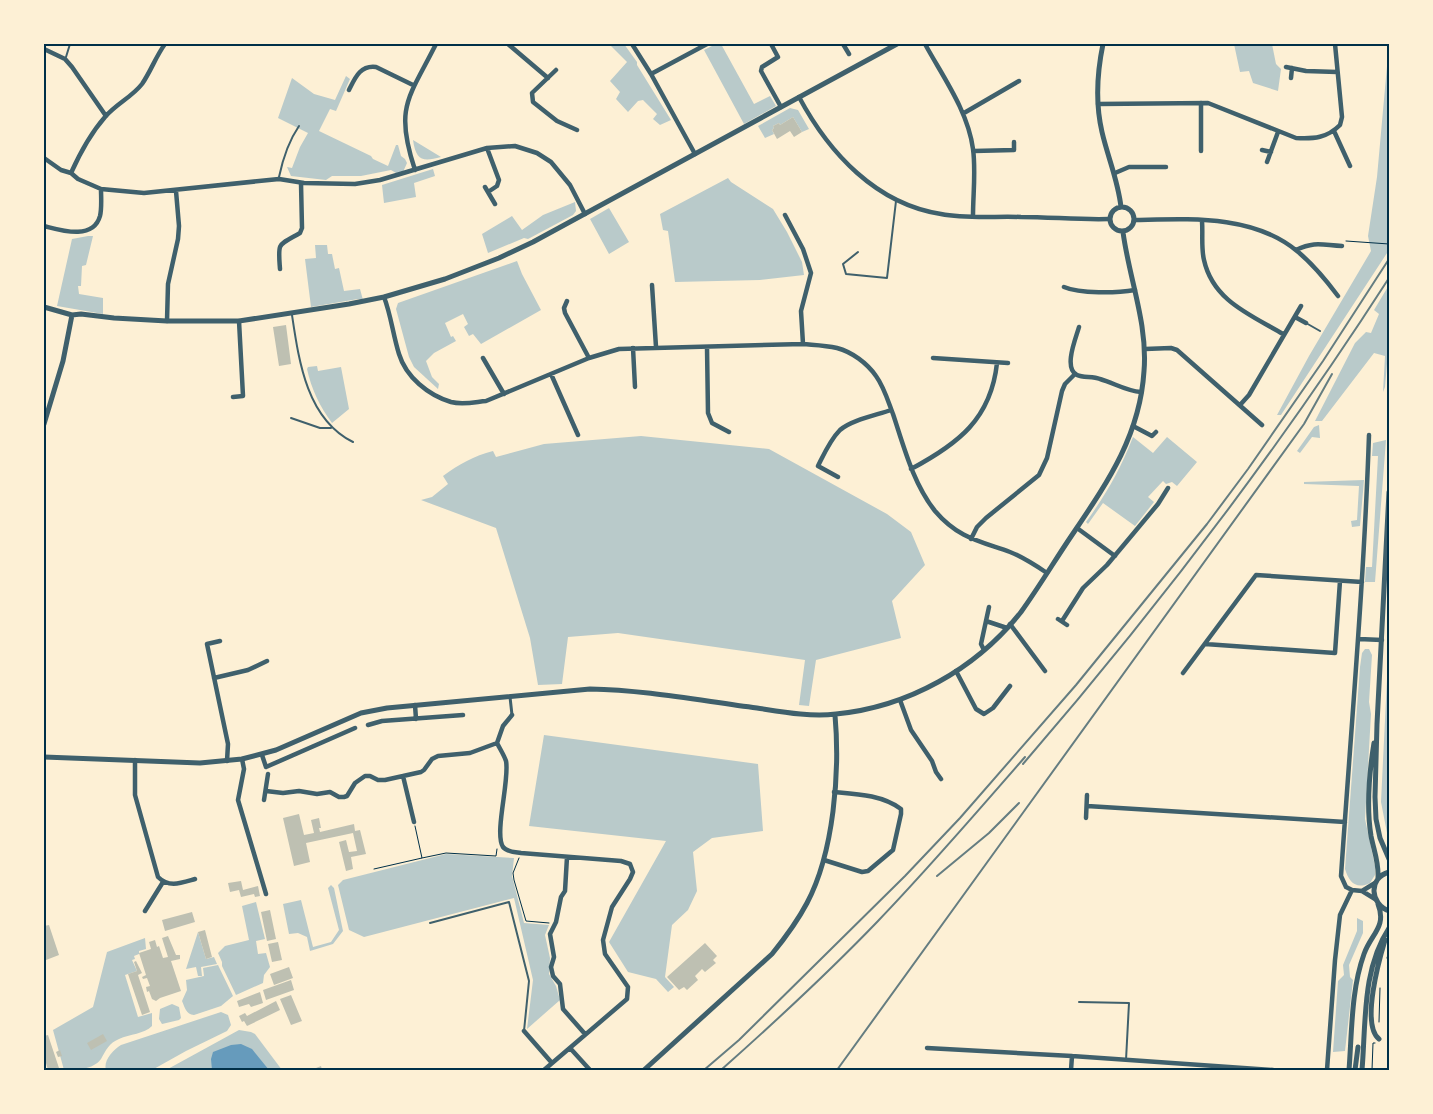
<svg xmlns="http://www.w3.org/2000/svg" width="1433" height="1114" viewBox="0 0 1433 1114" font-family="Jost,sans-serif">
<style>
.green{fill:#b9caca}
.water{fill:#669bbc}
.building{fill:#bec0b2}
.lines{fill:none;stroke-linecap:round;stroke-linejoin:round}
.path{stroke:#003049;stroke-width:1}
.service{stroke:#3f606c;stroke-width:2}
.pedestrian{stroke:#3f606c;stroke-width:3}
.minor{stroke:#3f606c;stroke-width:4.5}
.tertiary{stroke:#3f606c;stroke-width:5}
.rail{stroke:#657d81;stroke-width:2}
.neatline{fill:none;stroke:#003049;stroke-width:2}
</style>
<rect width="100%" height="100%" fill="#fdf0d5"/>
<path class="green" d="M613,44h11l13,18v3l34,55 -11,5 -7,-6 4,-5 -14,-14 -5,1 -10,11 -12,-13 4,-7 -10,-11 17,-19 -16,-16z
M716,44h5l33,60 16,-8 6,10 -32,18 -40,-74z
M1234,44h38l4,20 5,5 -3,22 -25,-8 -4,-12 -9,1z
M1389,44v206l-108,165h-4l32,-59 62,-105 -3,-15 9,-59z
M346,76l4,3 -14,32 -6,-2 -11,22 52,25 2,3 15,7 8,-21h2l3,11 4,3 2,4 -4,9 -7,1 -5,-3 -30,6h-29l-6,4 -35,-4 -4,-9 5,1 8,-21 8,-14 -30,-15 14,-40 22,16 21,6z
M790,108l8,2 11,19 -7,3 -9,-15 -13,8 -1,-2 -6,3 1,2 -2,2 2,4 -9,4 -7,-12z
M413,140l28,17c-18,5 -25,4 -28,-17z
M433,169l2,7 -21,7 2,14 -32,6 -2,-18z
M728,178l3,4 42,27 14,23 15,30 2,13 -44,5 -85,2 -7,-51 -5,-1 -3,-16z
M575,202l1,9 -3,4 -45,24 -4,-1 -36,15 -6,-19 30,-18 10,14 21,-15z
M609,208l20,34 -20,12 -19,-35z
M88,236h5l-7,29 -4,1 -1,20h-3l1,8 24,4v16l-46,-8 15,-67z
M315,245h12l1,9h4l3,15 4,-1 5,23 16,-2 3,11 -5,-1 -47,8 -6,-48 11,-1z
M517,261l5,13 19,36 -60,34 -8,-10 -4,2 -5,-9 4,-3 -5,-10 -18,9 6,14 2,-1 3,5 -22,12 -8,8 6,16 7,7 -1,5 -24,-22 -5,-10 -13,-48 2,-6z
M1389,285v55l-4,47 -2,5 2,-36 -11,-3 -52,68h-7l40,-78 11,-11 5,1 8,-19 -5,-4z
M317,366l1,5 23,-4 8,42 -17,14c-12,-16 -21,-35 -25,-54l1,-2z
M1319,425l1,13 -8,-1 -12,16 -3,-2 17,-24z
M641,436l128,13 118,65 24,18 14,33 -33,36 9,37 -85,22 -7,46 -10,-1 6,-45 -187,-27 -50,4 -6,47 -24,1 -8,-47 -34,-110 -75,-28 11,-3 16,-13 -5,-8c16,-12 31,-20 50,-25l3,6 48,-13z
M1133,437l20,16 14,-16 30,25 -20,24 -5,-4 -6,2 -3,-3 -15,16 6,5 -19,24 -32,-23 -15,21 -2,-2c21,-29 34,-52 47,-85z
M1386,440l-11,142h-10l1,-15h6l6,-111h-6l1,-13z
M1364,480l-4,46 -8,1 -1,-6 6,-1 2,-34 -55,-2v-2z
M1389,638v205l-8,-41z
M1365,649h4l3,6 -3,47 2,12 -6,105 10,47v9l-5,8c-14,7 -21,-1 -25,-14l15,-202 2,-14z
M544,735l214,29 5,67 -51,7 -19,14 4,39 -9,19 -16,15 -7,52 9,10 -6,5 -12,-13 -28,-7 -19,-30 57,-101 -137,-15z
M446,854l68,4 -2,18 12,47 25,2 -4,10 5,23 -1,16 7,12 4,14 -33,29 6,-49 -19,-82 -150,39 -15,-7 -11,-45 5,-5z
M331,885l3,3 9,43 -10,13 -23,7 -3,-14 -9,-4 -9,1 -6,-30 18,-4 12,47 18,-5 8,-12 -11,-42z
M256,902l9,37 -9,2 2,13 8,-1 4,14 -6,8 -1,8 -27,12 -14,-29v-4l-4,-9 7,-7 24,-6 -7,-34z
M1357,918l6,3v12l-14,32 1,12 3,3 -8,71 -12,1 5,-71 6,-6 -1,-10 14,-34z
M198,932l8,27 8,-2 3,7 -16,3 1,9h-4l-2,-9 -10,2z
M145,938l1,11 -7,2v3l-5,2 1,3 -3,1 5,11 -12,4 13,42 14,-4v13c-8,8 -22,8 -33,13 -10,4 -13,11 -18,20 -8,11 -25,11 -37,11l-11,-40 40,-23 14,-55z
M218,965l15,31 -12,10 -27,9c-8,-1 -9,-7 -12,-14l5,-11 -1,-10 18,-4 -1,-8z
M172,1004l7,3 2,11 -2,2 -17,4 -3,-5 1,-10z
M221,1012l7,3 3,10 -4,6 -41,20 -34,19h-46c-3,-9 7,-20 15,-25z
M239,1030l12,2 4,2 27,36h-116z"/>
<path class="water" d="M241,1044l11,5 17,21h-57l-1,-11 2,-7 18,-7z"/>
<path class="building" d="M793,117l9,15 -8,5 -4,-6 -13,8 -5,-9 2,-2 -1,-2 6,-3 1,2z
M286,325l5,39 -12,2 -6,-39z
M299,814l5,21 10,-2 -3,-13 8,-2 2,10h-2l1,4 34,-8 1,7 5,-1 6,24 -15,3 2,12 -7,2 -7,-29 7,-2 3,12 8,-1 -4,-18 -47,10 4,19 -16,4 -11,-48z
M241,881l2,9 15,-4 2,10 -5,1 -1,-3 -13,3 -2,-7 -9,2 -2,-9z
M270,910l6,29 -9,2 -6,-29z
M192,912l3,10 -30,9 -3,-11z
M49,925l10,30 -13,5 -2,-7v-27z
M205,930l7,27 -6,2 -8,-27z
M168,936l8,19h4v4l-9,2 10,30 -21,7 -4,3 -4,-2 -3,-8 -2,1 -1,-5 4,-1 -3,-8 -4,1 -1,-2 4,-2 -7,-22 12,-4 -2,-7 6,-2 2,7 2,-1 4,12 5,-1 -6,-19z
M278,942l4,18 -10,2 -4,-18z
M705,943l12,13 -4,4 3,3 -11,9 -3,-3 -7,7 3,4 -11,10 -3,-3 -5,3 -12,-13z
M136,961l6,12 -4,2 12,37 -8,3 -14,-41 9,-3 -3,-9z
M289,967l4,11 -19,7 -4,-11z
M291,980l3,10 -28,10 -3,-10z
M260,992l3,11 -12,4 -2,-3 -10,3 -2,-6z
M291,995l11,26 -11,4 -11,-26z
M276,1001l4,9 -33,16 -3,-5 -2,1 -3,-6 6,-3 2,3z
M103,1034l4,7 -16,9 -4,-7z
M48,1035l11,33 -6,2h-5l-4,-14v-20z
M60,1050l2,6 -4,1 -2,-5z
M321,1066l1,4h-11z"/>
<g class="lines">
<path class="path" d="M1346,241l43,3
M422,858l24,-5 50,3 1,-7
M519,858l-6,15 1,7 12,41 23,2
M374,869l48,-11 -7,-32
M1387,958l2,-7
M1379,1022l1,-34
M1372,1070l1,-27h2"/>
<path class="service" d="M66,57l4,-13
M279,177c4,-19 9,-35 20,-51
M858,252l-15,12 3,10 41,4 9,-77
M292,315c7,47 15,104 61,127
M1306,323l14,8
M291,418l29,10h11
M430,923l79,-21 20,79 -5,50
M1079,1002l50,1 -3,57"/>
<path class="pedestrian" d="M510,697l2,18"/>
<path class="minor" d="M508,44l40,34
M632,44l19,30 44,80
M771,44l7,13 -16,10 -1,4 20,36
M843,44l6,10
M925,44c18,33 43,67 48,105 3,22 0,45 0,67
M44,49l21,10 7,8 34,49
M1286,67l20,4 31,1
M556,70l-24,23 1,9 24,19 20,9
M651,74l56,-30
M1291,78l1,-10
M349,90c6,-12 11,-25 27,-23l37,18
M799,97c30,56 77,107 142,117 25,5 55,2 80,3 30,0 59,3 88,2
M1201,103v48
M1098,104l110,-1 88,35c18,1 31,0 44,-13l2,-8 -7,-73
M964,113l55,-32
M1334,131l16,35
M487,148l12,32 -2,6 -9,6
M1262,150l9,2
M974,151l40,-1v-8
M44,158l17,12 10,3 7,6 23,10 43,4 135,-14 25,4 51,1 25,-4 107,-32 28,-2 22,7 14,9 19,23 15,29
M1267,162l11,-30
M415,170c-21,-63 -6,-72 21,-126
M71,173c9,-20 20,-40 34,-56 11,-13 27,-20 37,-33 9,-13 14,-28 23,-40
M1115,173l14,-6h37
M485,187l10,17
M785,215l18,34 8,24 -10,38 2,33
M1134,220c55,-1 118,-6 163,31 16,13 29,29 41,45
M1202,221c1,13 -1,27 2,39 9,41 47,55 79,74
M44,226c16,4 49,15 56,-10 2,-8 1,-19 1,-27
M1296,250c19,-9 26,-5 46,-4
M280,269c-2,-27 -3,-23 20,-36l2,-5 -1,-45
M652,285l4,62
M1064,287c16,7 53,6 71,3
M384,297c7,18 9,38 15,57 7,23 29,41 52,48 12,3 24,0 35,-1l103,-43 30,-9 184,-5c11,1 22,1 34,4 15,4 30,15 39,28 8,11 12,25 17,38 11,33 20,69 42,97 23,27 44,30 75,41 13,5 25,13 37,21
M567,301l-3,7 1,5 24,45
M1295,317l11,6
M167,321l1,-37 10,-45 1,-13 -3,-35
M1079,327c-3,11 -16,41 -2,48 6,3 16,1 23,4 14,4 26,12 41,13
M707,347l1,66 4,10 17,9
M633,348l2,39
M1145,349l26,-1 6,2 85,75
M483,358l21,36
M933,358l75,5
M551,374l27,61
M233,397l10,-1 -4,-75
M1240,405l9,-10 52,-89
M1133,426l19,10 4,-4
M1369,435c-5,147 -18,294 -28,441l5,11 6,3 10,1 13,8
M911,469c47,-25 80,-50 86,-106
M838,477l-20,-11c6,-12 12,-26 22,-36 11,-10 37,-15 51,-20
M1077,528l38,28
M971,539l6,-12 9,-9 53,-43 8,-17 15,-67 3,-7 10,-10
M1058,619l9,6
M986,621l21,7
M1062,621l21,-33 24,-23 51,-61 10,-16
M1010,624l35,47
M1359,639l23,1
M220,641l-13,3 21,100 -1,17
M1205,644l130,9 5,-72
M984,650l-3,-6 8,-37
M956,671l20,38 8,5 9,-6 17,-22
M1183,673l73,-98 106,7
M214,678l34,-8 19,-9
M900,700l11,30 21,31 4,11 5,7
M415,705l1,14
M368,725l14,-4 81,-6
M497,743c3,6 7,12 9,18 4,18 -12,72 -3,86 4,5 12,5 18,6l100,8 9,3 3,8 -3,7 -18,28 -9,33 2,14 23,33 -1,12 -83,71
M262,755l4,12 89,-39
M242,759l2,10 -6,31 28,94
M135,760v35l23,82c11,11 23,6 37,2
M403,776l11,46
M266,791l17,2 16,-2 18,3 13,-2 9,5h5l3,-1 8,-13 10,-7h5l8,4h7l36,-8 3,-2 8,-11 6,-3 32,-3 27,-10 6,-17 9,-11
M264,800l4,-26
M1087,806l258,16
M1086,818l1,-23
M567,857l-2,34 -4,6 -5,25 -6,12 4,23 -3,10 2,9 7,8 3,25 22,25
M824,860l38,12 6,-1 25,-21 8,-36v-5c-19,-14 -44,-15 -67,-17
M1362,891l13,-8
M145,911l18,-29
M524,1031l28,32
M570,1048l20,22
M927,1048l145,8 201,14
M1071,1070l1,-14
M1327,1070l8,-110 5,-45 12,-25"/>
<path class="tertiary" d="M1103,44c-6,29 -8,58 -1,88 6,26 16,48 19,75
M1110 219a12 12 0 1 1 24 0a12 12 0 1 1-24 0Z
M44,307l28,8 9,-1 33,4 53,3h72l110,-17 35,-7 61,-18 54,-21 34,-16 364,-198
M44,424l19,-63 9,-46
M1389,492l-12,232 -2,73 1,22 4,19 9,21
M1374,743c-5,31 -8,62 -3,93 3,15 8,27 7,42
M44,757l156,6 42,-4 34,-9 85,-37 26,-5 203,-19c56,1 112,12 167,19 26,4 53,9 79,6 72,-7 140,-45 185,-102 18,-25 34,-52 51,-77 35,-52 68,-99 72,-164 4,-47 -15,-93 -21,-139
M1389,872c-21,6 -19,32 0,39
M1379,1039c-18,-14 0,-79 6,-99
M644,1070l128,-116c13,-16 25,-32 35,-51 27,-51 33,-131 28,-188
M1349,1070c3,-38 2,-80 15,-116 7,-20 23,-27 14,-50
M1355,1070l3,-23
M1362,1070c4,-47 0,-101 27,-142"/>
<path class="rail" d="M1023,764c133,-154 256,-315 366,-486
M937,876l52,-43 30,-30
M704,1070l35,-30 166,-164 55,-58 116,-133 131,-161 41,-55 75,-108 66,-102
M721,1070c54,-48 107,-97 157,-149 51,-53 99,-109 147,-164
M837,1070l467,-646 28,-50"/>
</g>
<rect width="1433" height="1114" fill="none" stroke="#fdf0d5" stroke-width="90"/>
<rect x="45" y="45" width="1343" height="1024" class="neatline"/>
</svg>
